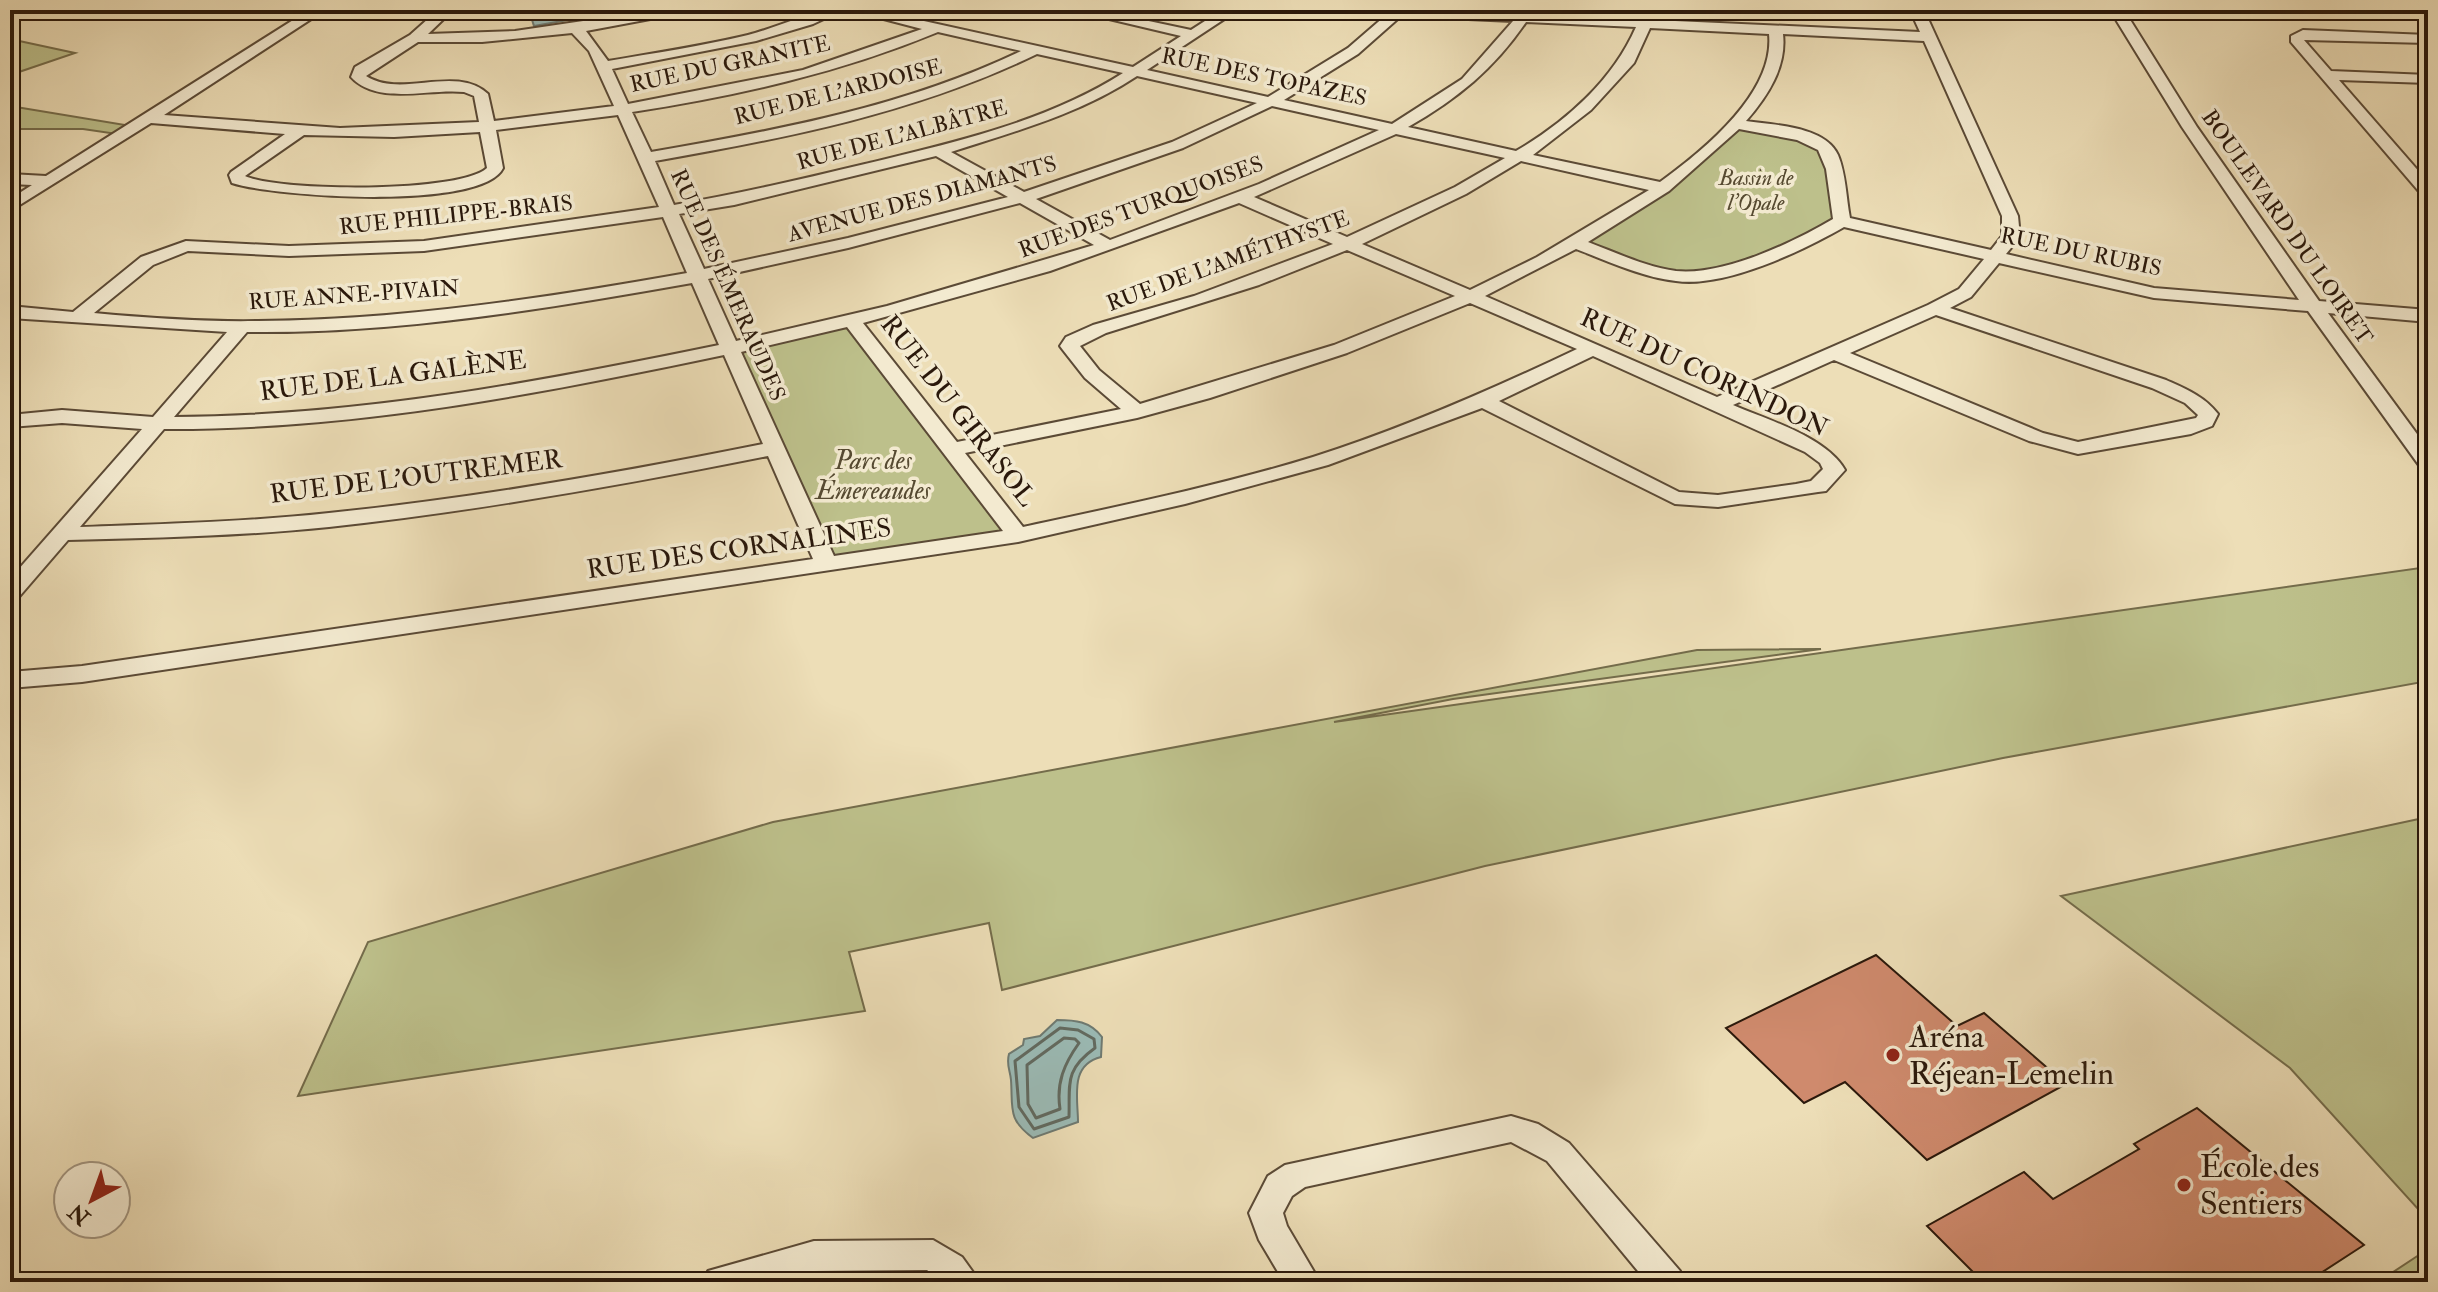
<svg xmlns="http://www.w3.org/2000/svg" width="2438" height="1292" viewBox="0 0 2438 1292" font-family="'IM FELL Double Pica',serif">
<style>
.green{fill:#bdc08b;stroke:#746c4b;stroke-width:2}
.water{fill:#9bbbb6;stroke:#6e7a72;stroke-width:2}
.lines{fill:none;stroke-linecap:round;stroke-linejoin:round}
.shore{stroke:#626a60;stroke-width:3}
.building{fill:#cf8a6d;stroke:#2a180b;stroke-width:2}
.minor-casing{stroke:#5b4a36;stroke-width:4}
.minor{fill:#f3ead0;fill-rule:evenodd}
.poi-dot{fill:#8f2418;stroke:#f3ead0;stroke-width:3}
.labels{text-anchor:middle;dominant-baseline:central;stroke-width:7;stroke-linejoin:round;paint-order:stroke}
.far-street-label{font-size:22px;fill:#2a180b;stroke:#f3ead0}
.far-park-label{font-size:22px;font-style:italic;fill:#564a31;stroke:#f3ead0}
.street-label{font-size:26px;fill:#2a180b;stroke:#f3ead0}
.park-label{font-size:26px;font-style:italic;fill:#564a31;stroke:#f3ead0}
.near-poi-label{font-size:32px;fill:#2a180b;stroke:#f3ead0;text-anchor:start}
</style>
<rect width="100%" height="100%" fill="#eddeb7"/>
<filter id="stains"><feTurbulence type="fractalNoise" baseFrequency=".0025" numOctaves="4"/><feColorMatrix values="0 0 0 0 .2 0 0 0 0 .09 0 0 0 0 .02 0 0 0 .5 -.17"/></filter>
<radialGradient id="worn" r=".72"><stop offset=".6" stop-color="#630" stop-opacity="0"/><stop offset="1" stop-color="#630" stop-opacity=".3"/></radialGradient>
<path class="green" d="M10,39l65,14 -65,22z
M10,106l121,20 -14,8 -34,-5h-73z
M1737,124l82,19 23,78 -129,53 -24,3 -112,-33 86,-56z
M853,322l165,213 -191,30 -97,-216z
M2420,568l8,12v101l-425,77 -518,108 -483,124 -13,-67 -140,29 16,59 -567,85 70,-154 405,-120 924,-172 124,-1 -368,50 -119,23z
M2428,817v403l-138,-152 -229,-172z
M2428,1249v33h-50z"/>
<path class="water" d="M529,10h61l6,5 -62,11z
M1057,1020c18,0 33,1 45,17l-1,20c-32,8 -23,41 -23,65l-45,16c-26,-19 -20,-30 -22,-58 -1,-10 -5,-16 -2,-26l14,-9 1,-6 16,-3z"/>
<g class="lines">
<path class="shore" d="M1060,1028l18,2 16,9 1,9c-31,22 -25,36 -26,69l-35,12 -15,-22 -4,-46z
M1064,1038l11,1 4,4c-15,21 -23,40 -19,66l-24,9 -8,-14 -1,-39z"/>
</g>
<path class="building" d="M1876,955l81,71 27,-13 82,71 -139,76 -82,-78 -41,21 -78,-75z
M2197,1108l167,137 -57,37h-324l-56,-56 97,-54 29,27 86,-50 -5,-5z"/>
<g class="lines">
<g class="minor-casing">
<path id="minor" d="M309,10h16l-161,105 176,13 139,-6 -5,-26 -10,-4c-35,-4 -86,14 -113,-15l4,-10 55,-32 28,-25h15l-25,24 87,-3 143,-21h26l-7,4 -91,17 22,30c47,-8 94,-15 140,-26 31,-8 63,-25 95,-25l-30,14 -57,17 -144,28 16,35 175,-34 119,-41 -73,-19h25l259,57 48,-31 -110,-26h26l94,20 31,-20h16l-91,60 121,27 80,-49 44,-38 248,9 4,-9h14l-5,10 267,12 -10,-22h14l94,206 2,21 -14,17 148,34 145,12 -117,-173 -72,-117h14l73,117 122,174 109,9v12l-100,-9 100,136v21l-7,-2 -113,-157 -154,-13 -155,-35 -28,34 -21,11 216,72c20,9 38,16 52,34l-6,12 -21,8 -113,20 -49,-13 -195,-81 -101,45c35,15 93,32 112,65l-19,21 -8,1 -100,15 -43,-3 -193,-96 -154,57 -143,39 -167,38 -936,140 -72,6v-16l72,-6 731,-107 -45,-103c-145,29 -291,55 -439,71 -87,9 -174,11 -261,13l-50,58 -8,2v-21l132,-150 -80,-6 -52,4v-12l52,-5 91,7 74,-85 -217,-14v-12l63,6 68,-55 45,-16 103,5 135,-5 235,-34 -41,-92 -122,15 7,38c-21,43 -228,29 -271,15l-3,-8 2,-3 54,-38 -134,-11 -141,88v-12l22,-14 -22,-1v-10l36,2zM1401,16l112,5 -51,58 -70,45 -108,-24 74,-46zM1526,22l110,5c-23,53 -70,95 -120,124l-108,-24c49,-28 86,-58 118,-105zM1650,28l119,6c6,59 -66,117 -109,148l-127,-27 58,-45 43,-47zM938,32l83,19c-117,56 -243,79 -370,101l-19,-40c105,-16 207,-39 306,-80zM572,33l17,18 25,55 -120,15 -6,-27c-33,-30 -86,5 -122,-18l52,-34h64zM1783,34l141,7 78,175v20l-11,14 -141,-32c-4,-21 -4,-44 -12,-63 -13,-29 -65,-30 -92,-34 21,-24 41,-54 37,-87zM1037,54l86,19c-77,49 -171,70 -258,91 -63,15 -126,30 -191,41l-19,-44c131,-23 260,-48 382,-107zM1137,76l120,27 -85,39 -148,50 -73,-40c65,-21 129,-38 186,-76zM1272,106l107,24 -120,54 -149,56 -74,-41 147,-51zM1739,129l58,11 21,10 8,19 7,50c-39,23 -110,57 -157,52 -30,-4 -59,-18 -88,-29l81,-51zM480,132l7,36c-26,25 -208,24 -242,8l59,-41 90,2zM1396,134l109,24 -50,29 -108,50 -93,-40zM936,156l72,41 -160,41 -144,31 -25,-55 55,-9zM1521,161l128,29 -112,67 -67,33 -108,-46 104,-50zM1020,203l74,42 -207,61 -151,35 -28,-62 140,-31zM1239,203l94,41 -139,52 -101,29 -27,12 -6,9 3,4 22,28 36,31 -164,33 -94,-119 187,-52zM663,217l24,56c-141,25 -285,47 -429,48 -55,1 -109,-3 -164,-8l59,-48 35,-14 101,5 135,-5zM1844,227l140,32 -25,30 -31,16 -211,92 -232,-101 91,-47c32,12 65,28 100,32 49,7 126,-30 168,-54zM1347,250l108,46 -121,49 -194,59 -41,-34 -19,-24 26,-13 153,-48zM692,283l27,62c-180,37 -360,71 -545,72l73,-85c149,2 299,-23 445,-49zM1470,303l107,46c-86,41 -173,79 -264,108 -95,29 -193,49 -290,70l-58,-74 172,-35 73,-20 137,-45zM1936,315l216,73 33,15 13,12 -2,3 -118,24 -35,-9 -193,-80zM847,327l156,204 -169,25 -93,-204zM724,355l39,89c-144,29 -288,54 -434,69 -83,9 -166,11 -249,14l84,-98c189,1 375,-35 560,-74zM1593,356l212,96 15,11 3,6 -12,12 -15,3 -78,11 -39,-3 -180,-91z
M2325,10h103v8l-96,-4z
M2303,30l125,5v8l-124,-3 27,31 97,4v8l-89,-3 89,102v15l-6,-2 -131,-153v-6z
M1511,1116l27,8 31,19 111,128 5,11h-38l-100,-121 -36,-19 -206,45 -13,9 -9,17 4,13 33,56h-36l-25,-42 -10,-27 19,-37 17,-11z
M933,1240l29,17 18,25h-38l-15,-12 -113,1 -41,11h-70l5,-11 106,-30z"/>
</g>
<use href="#minor" class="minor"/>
</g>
<g class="poi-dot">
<circle cx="1893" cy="1055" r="8"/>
<circle cx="2184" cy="1185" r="8"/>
</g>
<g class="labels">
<g class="far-street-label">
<text transform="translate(730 64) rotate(-12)">RUE DU GRANITE</text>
<text transform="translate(1264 77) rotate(12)">RUE DES TOPAZES</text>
<text transform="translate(838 92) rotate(-14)">RUE DE L'ARDOISE</text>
<text transform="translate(902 135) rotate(-15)">RUE DE L'ALBÂTRE</text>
<text transform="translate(922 199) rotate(-15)">AVENUE DES DIAMANTS</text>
<text transform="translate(1141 207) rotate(-20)">RUE DES TURQUOISES</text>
<text transform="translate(456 215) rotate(-6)">RUE PHILIPPE-BRAIS</text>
<text transform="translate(2287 227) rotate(55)">BOULEVARD DU LOIRET</text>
<text transform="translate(2081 252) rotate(12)">RUE DU RUBIS</text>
<text transform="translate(1228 261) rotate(-20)">RUE DE L'AMÉTHYSTE</text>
<text transform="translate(728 285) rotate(66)">RUE DES ÉMERAUDES</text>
<text transform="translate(354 295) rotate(-4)">RUE ANNE-PIVAIN</text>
</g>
<g class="far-park-label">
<text x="1756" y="178">Bassin de<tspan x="1756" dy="25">l'Opale</tspan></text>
</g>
<g class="street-label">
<text transform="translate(1704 373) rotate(25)">RUE DU CORINDON</text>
<text transform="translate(393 376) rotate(-7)">RUE DE LA GALÈNE</text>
<text transform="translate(958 411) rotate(52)">RUE DU GIRASOL</text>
<text transform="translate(416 477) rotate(-7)">RUE DE L'OUTREMER</text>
<text transform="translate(739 549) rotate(-8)">RUE DES CORNALINES</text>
</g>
<g class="park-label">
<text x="873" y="461">Parc des<tspan x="873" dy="30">Émereaudes</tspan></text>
</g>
<g class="near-poi-label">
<text x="1909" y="1037">Aréna<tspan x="1909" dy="37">Réjean‑Lemelin</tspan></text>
<text x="2200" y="1167">École des<tspan x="2200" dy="37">Sentiers</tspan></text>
</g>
</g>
<rect width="2438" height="1292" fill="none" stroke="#eddeb7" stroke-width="40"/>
<rect x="12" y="12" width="2414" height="1268" fill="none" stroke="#2a180b" stroke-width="4"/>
<rect x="20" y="20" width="2398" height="1252" fill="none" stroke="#2a180b" stroke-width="2"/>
<g transform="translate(92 1200) rotate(221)"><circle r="38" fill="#f3ead0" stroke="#a39681" stroke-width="2"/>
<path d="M0-6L14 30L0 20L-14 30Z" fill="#8f2418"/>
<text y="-12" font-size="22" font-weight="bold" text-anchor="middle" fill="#2a180b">N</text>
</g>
<rect width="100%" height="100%" filter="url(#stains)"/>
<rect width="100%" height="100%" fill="url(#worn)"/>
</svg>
